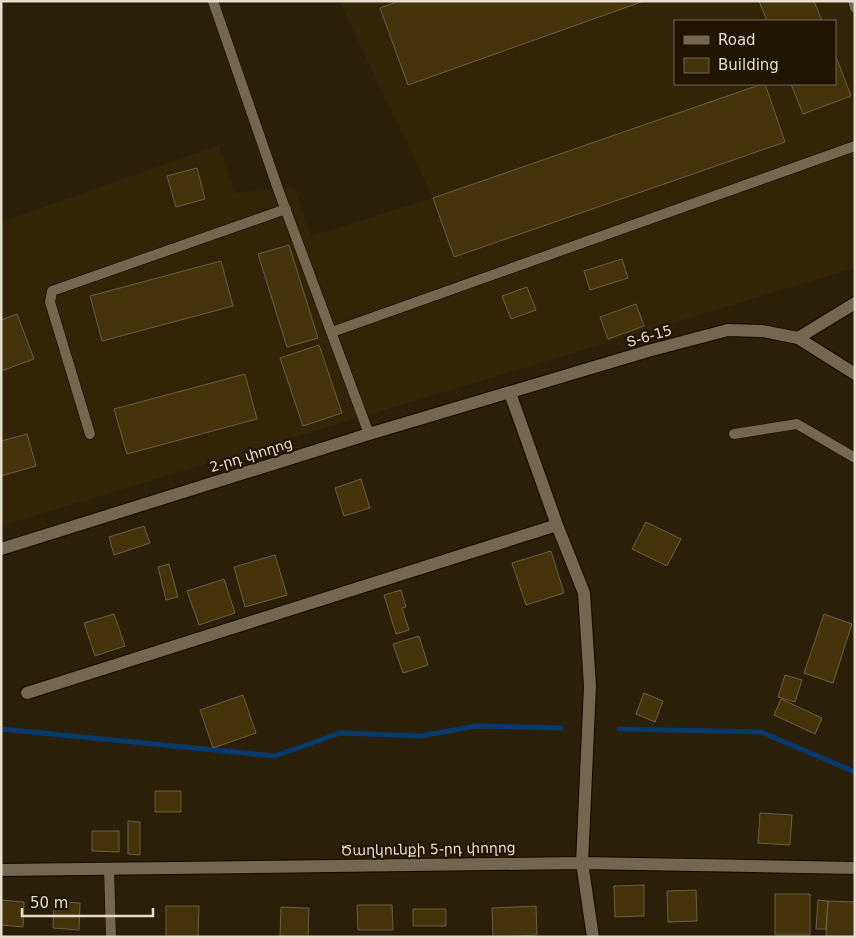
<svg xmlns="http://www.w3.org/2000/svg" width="856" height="938" viewBox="0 0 856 938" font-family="'DejaVu Sans','Noto Sans Armenian',sans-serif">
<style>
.built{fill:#322406;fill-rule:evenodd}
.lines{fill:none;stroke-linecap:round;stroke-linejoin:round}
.stream{stroke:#07386c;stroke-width:5}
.building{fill:#453309;stroke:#6a5e47}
.service-casing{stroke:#120800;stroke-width:11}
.minor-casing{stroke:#120800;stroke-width:14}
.tertiary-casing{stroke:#120800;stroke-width:14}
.service{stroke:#746750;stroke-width:10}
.minor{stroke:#746750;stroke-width:12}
.tertiary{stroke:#746750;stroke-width:12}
.labels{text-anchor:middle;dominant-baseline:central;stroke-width:4.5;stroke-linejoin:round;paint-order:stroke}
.street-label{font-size:14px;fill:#e4ddd0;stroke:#201502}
</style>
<rect width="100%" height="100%" fill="#2a1f09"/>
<path class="built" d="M339,1h516v267l-854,258v-304l218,-77 16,48 59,-6 17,49 122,-38zM675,21h160v63h-160z"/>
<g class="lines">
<path class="stream" d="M1,729l274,27 65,-23 81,3 55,-10 85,2
M619,729l142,3 94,40"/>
</g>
<path class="building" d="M399,1h245l-236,84 -28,-77z
M759,1h55l8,20h-55z
M835,54l16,42 -48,18 -12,-30h44z
M762,84h3l20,58 -331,115 -21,-59z
M197,168l8,31 -29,8 -9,-31z
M289,245l29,93 -31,9 -29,-93z
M622,259l6,19 -38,12 -6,-19z
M221,261l12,45 -131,35 -12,-45z
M527,287l9,23 -25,9 -9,-23z
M636,304l8,22 -36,13 -8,-22z
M17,314l17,45 -33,12v-51z
M319,345l23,68 -39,13 -23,-68z
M245,374l12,45 -130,35 -13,-45z
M27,434l9,32 -35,10v-35z
M361,479l9,29 -26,8 -9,-28z
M646,522l35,17 -14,27 -35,-17z
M144,526l6,17 -36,12 -5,-18z
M551,551l13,42 -38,12 -14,-42z
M275,555l12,40 -42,12 -11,-40z
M169,564l9,33 -12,3 -8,-33z
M224,579l11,34 -36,12 -12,-34z
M401,590l5,17 -4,1 7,22 -13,4 -12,-39z
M114,614l11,32 -30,10 -11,-33z
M824,614l28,10 -19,59 -29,-10z
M419,636l9,29 -25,8 -10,-29z
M785,675l17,5 -7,22 -17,-5z
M644,693l19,8 -8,21 -19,-8z
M243,695l13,38 -43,15 -13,-38z
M781,699l41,19 -7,16 -41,-19z
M155,791h26v21h-26z
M760,813l32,2 -2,30 -32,-2z
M128,821l12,1v33l-12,-1z
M92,831h27v21l-27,-1z
M644,885v31l-29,1 -1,-31z
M696,890l1,31 -29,1 -1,-31z
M775,894h35v41h-35z
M1,900l23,2 -1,25 -22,-2z
M818,900l10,1 -2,28h-10z
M54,901l26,2 -1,27 -26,-2z
M828,901l27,1v35l-29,-1z
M357,905h35l1,25h-35z
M166,906h33l-1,31h-32z
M536,906l1,29 -44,2 -1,-29z
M281,907l28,1 -1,29 -28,-1z
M413,909h33v17h-33z"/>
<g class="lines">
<g class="service-casing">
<path id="service" d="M213,1l65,188 91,245
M853,1l2,7
M332,332l523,-186
M90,434l-40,-132 2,-11 234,-82
M734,434l63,-10 58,34
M109,868l2,69"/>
</g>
<g class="minor-casing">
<path id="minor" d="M798,338l57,-35
M510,393l47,132 27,68 6,93 -8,177 11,74
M27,693l530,-168
M1,870l581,-7 273,5"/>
</g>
<g class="tertiary-casing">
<path id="tertiary" d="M1,549l368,-115 279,-83 80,-21 34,1 36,7 57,36"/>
</g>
<use href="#service" class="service"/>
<use href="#minor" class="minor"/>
<use href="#tertiary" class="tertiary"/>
</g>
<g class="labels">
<g class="street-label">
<text transform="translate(649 336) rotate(-16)">Տ-6-15</text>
<text transform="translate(251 455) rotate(-17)">2-րդ փողոց</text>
<text transform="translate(428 849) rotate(-1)">Ծաղկունքի 5-րդ փողոց</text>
</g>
</g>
<rect width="856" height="938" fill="none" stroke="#e4ddd0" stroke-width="5"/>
<rect x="674" y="20" width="162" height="65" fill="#201502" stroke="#6e6554"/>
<rect x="684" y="36" width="25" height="8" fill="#746750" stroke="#6e6554"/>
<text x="718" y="45" font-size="15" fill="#e4ddd0">Road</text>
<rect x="684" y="58" width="25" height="15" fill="#453309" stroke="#6e6554"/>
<text x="718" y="70" font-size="15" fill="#e4ddd0">Building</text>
<path d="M22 908v8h131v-8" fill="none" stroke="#e4ddd0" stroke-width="2.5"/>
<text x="30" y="908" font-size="15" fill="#e4ddd0" stroke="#201502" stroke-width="4" paint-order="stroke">50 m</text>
</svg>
